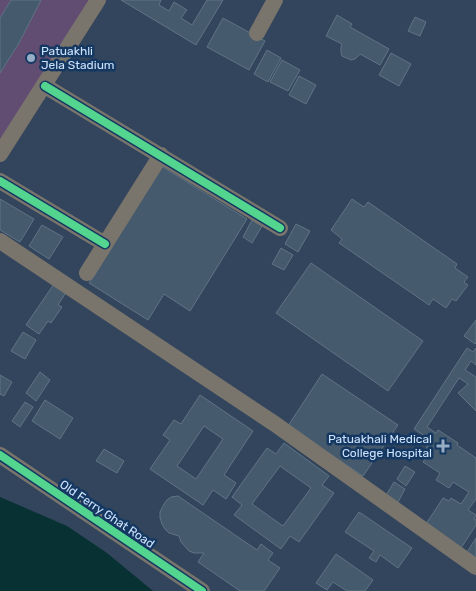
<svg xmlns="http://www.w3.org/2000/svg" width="476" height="591" viewBox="0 0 476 591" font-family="Rubik,sans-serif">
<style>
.green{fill:#624d72}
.water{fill:#083133}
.building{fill:#455a6c;stroke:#5f7485;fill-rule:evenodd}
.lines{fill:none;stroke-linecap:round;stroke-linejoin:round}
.minor{stroke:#7a756c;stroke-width:16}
.cycleway-casing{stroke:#153862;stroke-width:11}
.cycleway{stroke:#53d58f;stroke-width:8}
.poi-dot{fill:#97acc5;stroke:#153862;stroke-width:2}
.labels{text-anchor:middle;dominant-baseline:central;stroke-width:5;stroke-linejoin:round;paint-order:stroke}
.poi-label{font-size:12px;fill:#cee3fd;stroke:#153862;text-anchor:start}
.street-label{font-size:12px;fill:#cee3fd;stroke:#153862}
</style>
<rect width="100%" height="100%" fill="#32455c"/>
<path class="green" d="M0,0h11l-11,18z
M41,0h48l-89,144v-71l19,-30z"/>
<path class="water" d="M0,497l67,29 40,27 46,38h-153z"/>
<path class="building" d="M11,0h30l-22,43 -19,30v-55z
M121,0h40l-2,5 10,6 5,-9 13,8 -6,8 11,7 15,-25h16l-27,45z
M337,15l15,9 -2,3 39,22 -9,16 -20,-11 -5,5 -4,1 -9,-4 -1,-4v-5l1,-3 -16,-8z
M415,17l11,5 -6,14 -12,-5z
M223,18l42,23 -16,29 -42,-23z
M267,50l14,8 -13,24 -14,-8z
M391,53l20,11 -12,22 -20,-11z
M282,60l18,10 -12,21 -18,-9z
M299,76l17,9 -10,19 -17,-9z
M161,166l86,53 -57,92 -26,-17 -16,26 -59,-37z
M0,199l34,20 -14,23 -20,-12z
M352,199l12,8 4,-5 89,62 -2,4 13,9 -4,5 4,3 -12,16 -4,-2 -6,9 -13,-9 -4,6 -90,-62 3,-4 -11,-9z
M252,220l10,6 -10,17 -9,-6z
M296,224l14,7 -12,21 -13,-8z
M42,225l21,12 -14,22 -20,-13z
M281,248l12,7 -9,15 -12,-6z
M311,263l112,78 -35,50 -112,-78z
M56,281l12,8 -10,16 4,2 -11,16 -3,-2 -9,13 -13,-9z
M476,320v23l-1,1 -11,-8z
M23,332l13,8 -11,19 -14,-8z
M467,348l6,4 3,-4v17l-5,-4 -6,9 11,7v34l-18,-18 10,-9 -9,-6 -32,49 9,6 2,-3 20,13 -1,2 19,13v41l-8,11 8,5 -2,4 2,1v5l-15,23 -35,-24 17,-26 6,3 2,-3 10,6 8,-12 -16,-10 -4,6 -13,-8 4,-7 -17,-11 8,-11 -5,-3 5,-8 -17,-11z
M40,372l10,8 -14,21 -10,-8z
M322,374l76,51 -35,51 -75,-50z
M0,375l12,7 -8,14 -4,-2z
M200,395l53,36 -29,44 12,8 -10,16 -13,-9 -10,15 -53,-36 20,-29 -7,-5 11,-15 7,4zM204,426l19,13 -27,40 -19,-13z
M45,400l28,18 -13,21 -28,-18z
M25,402l8,5 -13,20 -8,-6z
M284,443l45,33 -7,9 12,8 -35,49 -9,-6 -9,13 -47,-34 8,-10 -10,-8 35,-49 9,6zM280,466l31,22 -28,38 -31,-22z
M104,449l20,12 -7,12 -21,-12z
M405,466l10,6 -9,14 -9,-7z
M394,482l11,7 -8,15 -12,-7z
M178,496l79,54 4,-6 12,9 -5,7 12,8 -16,23h-24l-42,-29 6,-9h-10l-5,-2 -8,-9 -2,-6 -10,-3 -4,-4 -3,-5 -2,-6v-6l3,-6 3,-5 5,-4z
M359,512l53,36 -14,20 -18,-13 -4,7 -7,-4 5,-7 -29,-19z
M476,538v22l-10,-6z
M336,554l37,26 -8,11h-18l-14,-9 -6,8 -11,-7z"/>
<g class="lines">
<path class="minor" d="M257,33l18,-33
M45,86l235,142
M0,154l98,-154
M0,181l105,63
M0,241l275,183 201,143
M87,273l74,-118
M0,455l202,136"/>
<g class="cycleway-casing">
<path id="cycleway" d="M45,86l235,142
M0,181l105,63
M0,455l202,136"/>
</g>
<use href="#cycleway" class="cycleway"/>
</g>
<g class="poi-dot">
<circle cx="31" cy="58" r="5"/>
<path d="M440.5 438.5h5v5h5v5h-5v5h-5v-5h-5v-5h5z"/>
</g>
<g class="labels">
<g class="poi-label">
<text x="41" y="51">Patuakhli<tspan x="41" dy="14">Jela Stadium</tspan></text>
<text x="432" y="439" text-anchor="end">Patuakhali Medical<tspan x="432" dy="14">College Hospital</tspan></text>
</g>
<g class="street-label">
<text transform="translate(107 514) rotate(34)">Old Ferry Ghat Road</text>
</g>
</g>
</svg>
